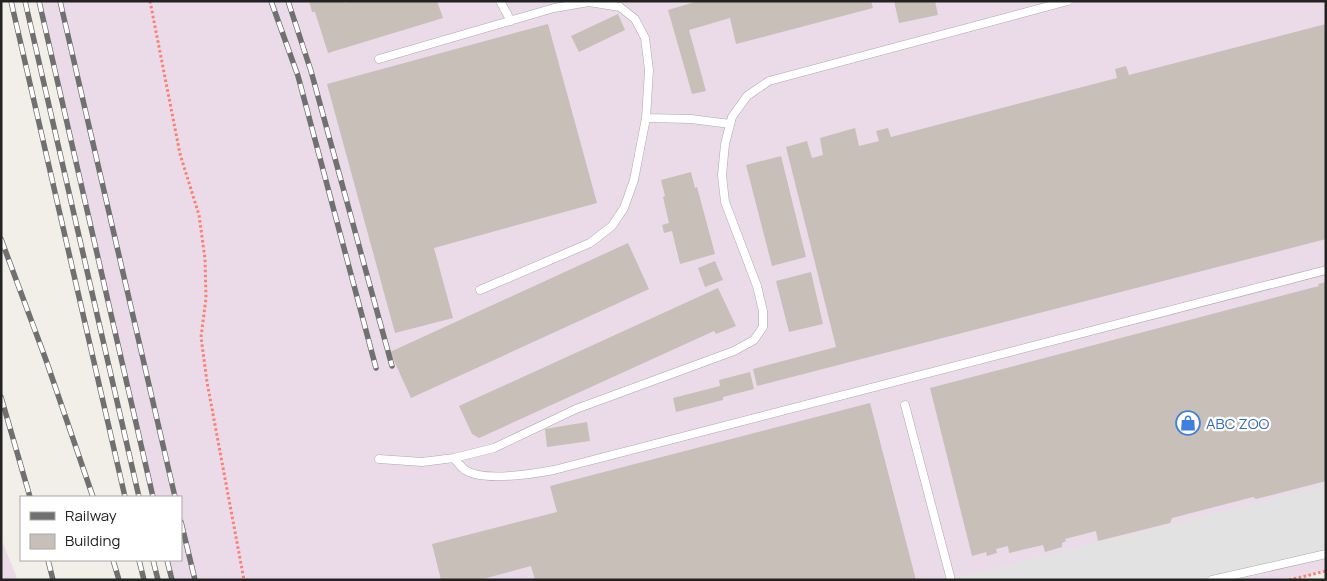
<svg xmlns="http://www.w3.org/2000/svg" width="1327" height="581" viewBox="0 0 1327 581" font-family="Manrope,sans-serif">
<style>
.industrial{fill:#ebdbe8}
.parking{fill:#e2e2e2}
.building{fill:#c7bfb8}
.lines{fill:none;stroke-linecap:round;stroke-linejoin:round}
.service-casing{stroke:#a9a9a9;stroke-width:9}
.path{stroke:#fa8072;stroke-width:3;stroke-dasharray:2.5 2.5;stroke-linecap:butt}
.service{stroke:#fff;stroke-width:8}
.rail-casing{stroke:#707070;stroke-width:5.5}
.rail{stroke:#fff;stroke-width:4;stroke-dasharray:11;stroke-linecap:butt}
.labels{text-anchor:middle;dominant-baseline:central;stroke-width:4.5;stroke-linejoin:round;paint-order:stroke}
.shop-label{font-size:15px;fill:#366cbe;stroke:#fff;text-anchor:start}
</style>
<rect width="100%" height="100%" fill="#f2efe9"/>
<path class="industrial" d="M39,1h1287v570l-37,9h-1117l-5,-20h14v-63h-28z
M1,539l15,36 1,5h-16z"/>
<path class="parking" d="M1326,485v68l-115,27h-250l-1,-3z"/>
<path class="building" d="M309,1h35l1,2 5,-2h87l6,17 -115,35 -13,-41h-3z
M698,1h173l2,7 -137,36 -6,-26 -41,12 17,61 -14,3 -24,-84z
M894,1h41l3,14 -39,8z
M618,14l7,16 -46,22 -8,-16z
M548,24l49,179 -163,45 19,70 -58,15 -68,-249z
M1326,24v215l-569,147 -4,-17 83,-22 -50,-200 21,-6 5,17 11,-3 -3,-17 35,-10 4,18 20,-5 -3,-10 12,-3 3,9 226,-59 -2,-9 11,-3 3,9z
M781,156l25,101 -34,9 -26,-101z
M691,172l4,16 2,-1 18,67 -35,10 -8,-33 -8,2 -2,-8 7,-2 -6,-26 2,-1 -4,-16z
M628,243l21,46 -238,109 -21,-46z
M715,261l8,19 -18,7 -7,-19z
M811,272l12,52 -34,8 -13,-51z
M1326,282v199l-70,18 -3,-2 -81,21 -2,5 -72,18 -2,-10 -31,8 1,2 -4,2v4l-17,5 -2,-7 -34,8 -1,-7 -12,3 1,4 -10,3 -1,-4 -14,4 -42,-168 389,-102 -1,-2z
M718,288l18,38 -20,8 -2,-3 -235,107 -7,-4 -13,-28z
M750,372l4,17 -31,8v3l-47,12 -3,-14 47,-12 -1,-6z
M870,403l46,177h-381l-4,-14 -52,14h-38l-9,-36 125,-32 -7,-26z
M587,422l3,19 -43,6 -2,-18z"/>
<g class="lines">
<g class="service-casing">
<path id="service" d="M500,1l11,20
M379,59l175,-51 35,-6 31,5 15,12 10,19 4,32 -3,48
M480,290l110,-47 22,-17 12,-18 10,-28 12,-62 45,1 39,5
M905,405l46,175
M454,458c3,4 7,9 11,12 18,12 67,4 89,0l772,-200
M379,459l43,3 32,-4 40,-10 82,-39 158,-58 20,-11 9,-13v-16l-6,-25 -32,-84 -3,-27 3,-31 7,-27 15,-21 22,-15 299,-80
M1212,580l114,-26"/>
</g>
<path class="path" d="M150,1l30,153 19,61 6,44 1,39 -5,39 6,45 37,198
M1289,580l37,-9"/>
<use href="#service" class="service"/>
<g class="rail-casing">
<path id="rail" d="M11,1l114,496
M25,1l114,496
M39,1l114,496
M60,1l115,496
M271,1l27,75 78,292
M288,1l23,70 81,295
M1,239l45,121 47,137
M1,397l29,100
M181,522l14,58
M48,560l5,20
M113,560l6,20
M139,560l5,20
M153,560l5,20
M167,560l5,20"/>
</g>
<use href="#rail" class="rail"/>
</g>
<defs>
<g id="shop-ring" transform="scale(1.25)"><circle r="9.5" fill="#fff" stroke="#3f7fe0" stroke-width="1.5"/><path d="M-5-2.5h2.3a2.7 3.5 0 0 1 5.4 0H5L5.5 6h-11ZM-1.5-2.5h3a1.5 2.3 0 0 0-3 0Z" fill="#3f7fe0"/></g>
</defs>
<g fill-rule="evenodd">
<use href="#shop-ring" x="1188" y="423"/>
</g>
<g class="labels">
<g class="shop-label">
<text x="1206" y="423">ABC ZOO</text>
</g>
</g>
<rect width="1327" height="581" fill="none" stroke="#222222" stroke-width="5"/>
<rect x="20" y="496" width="162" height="65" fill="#ffffff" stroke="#a7a7a7"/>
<rect x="30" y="512" width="25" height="8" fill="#707070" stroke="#a7a7a7"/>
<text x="65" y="521" font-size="15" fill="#222222">Railway</text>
<rect x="30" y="534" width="25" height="15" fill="#c7bfb8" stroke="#a7a7a7"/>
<text x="65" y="546" font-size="15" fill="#222222">Building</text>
</svg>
